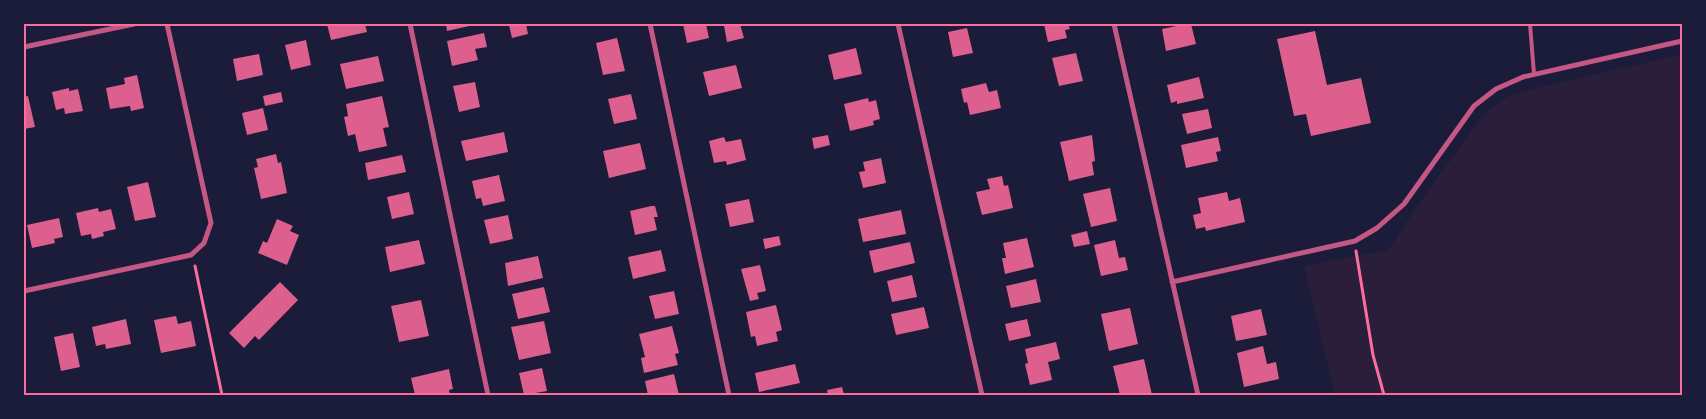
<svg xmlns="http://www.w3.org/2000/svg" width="1706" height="419" viewBox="0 0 1706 419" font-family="'Titillium Web',sans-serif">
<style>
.green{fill:#2a1e3b}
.building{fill:#dd5f8e}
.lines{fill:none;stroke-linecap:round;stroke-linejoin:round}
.path{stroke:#ff6b9d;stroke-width:3}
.service{stroke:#c65784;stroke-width:4}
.minor{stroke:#c65784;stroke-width:5}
.neatline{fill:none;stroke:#ff6b9d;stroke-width:2}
</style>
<rect width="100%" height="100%" fill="#1b1b3a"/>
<path class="green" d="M1680,55l2,8v332h-347l-31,-129 84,-16 29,-44 67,-92 22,-17 21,-7z"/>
<path class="building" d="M327,24h38l2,8 -36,8z
M446,24h28v1l-27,6z
M526,24l2,10 -16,4 -3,-13z
M683,24h23l3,14 -22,5z
M734,24h6l4,14 -17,4 -3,-16z
M1044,24h24l2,5 -5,1 2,8 -19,4z
M1186,24h5l5,20 -30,7 -4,-22z
M967,28l6,25 -20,4 -5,-25z
M1315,31l12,54 34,-7 10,45 -60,13 -5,-22 -12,2 -17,-77z
M484,33l3,14 -12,2 3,11 -26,6 -5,-25z
M617,38l8,33 -22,4 -7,-32z
M306,40l5,25 -20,5 -6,-25z
M856,48l6,26 -28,6 -6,-25z
M1076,53l7,28 -24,5 -7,-28z
M259,54l4,21 -26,6 -4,-22z
M378,56l6,25 -38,8 -6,-25z
M736,65l6,23 -33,8 -6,-24z
M137,75l7,33 -13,3 -1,-5 -20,3 -4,-21 19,-4 -1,-6z
M1199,77l5,21 -27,6v-3l-6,2 -4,-18z
M475,82l5,25 -21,5 -6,-26z
M986,83l3,9 8,-2 4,18 -31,7 -3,-13 -3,1 -3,-14z
M69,88v3l9,-2 5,22 -18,3 -1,-6 -8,2 -4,-18z
M281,92l2,10 -18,4 -2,-10z
M631,94l6,25 -23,5 -6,-25z
M28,96l7,31 -11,2v-32z
M382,96l7,31 -6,1 4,18 -28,6 -4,-18 -7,2 -4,-19 4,-1 -2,-12z
M868,98l1,4 7,-2 4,19 -7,2 1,4 -24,6 -6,-27z
M263,108l5,22 -21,5 -5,-22z
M1208,109l4,19 -25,6 -5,-20z
M504,132l4,20 -42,9 -5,-20z
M828,135l2,10 -16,4 -2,-11z
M1092,135l3,26 -3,1 2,13 -25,6 -9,-39z
M724,137l2,5 15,-3 5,21 -19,5 -1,-4 -12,2 -5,-22z
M1218,137l3,14 -5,1 2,9 -32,7 -5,-23z
M640,143l6,26 -37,9 -6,-27z
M276,154l2,9 3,-1 6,31 -26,6 -7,-31 4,-1 -2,-8z
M402,155l4,17 -38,8 -3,-17z
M881,158l5,25 -23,5 -4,-16 6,-1 -2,-9z
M499,175l6,26 -22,5 -2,-8 -5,1 -4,-18z
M1002,176l2,10 4,-1 5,23 -31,7 -6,-23 14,-3 -3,-10z
M148,182l8,35 -21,4 -8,-34z
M1110,188l7,33 -26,6 -8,-33z
M409,192l5,22 -22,5 -5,-22z
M1227,192l2,9 11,-3 5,24 -39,9 -1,-4 -9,2 -3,-14 8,-2 -3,-15z
M749,199l5,23 -24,5 -5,-23z
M651,206h4l3,11h-4l3,13 -22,5 -5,-24z
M98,208l1,4 12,-3 5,20 -13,3 1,4 -12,3 -1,-5 -10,2 -5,-23z
M901,210l5,24 -43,8 -5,-23z
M508,215l5,24 -23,5 -6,-24z
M59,218l4,19 -9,2 1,4 -23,5 -5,-23z
M277,219l16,7 -3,5 9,4 -12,30 -29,-12 5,-12 4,2z
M1087,231l3,13 -16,3 -3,-12z
M779,236l2,9 -16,4 -2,-10z
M1027,238l7,29 -29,7 -3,-16h4l-3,-15z
M419,240l6,24 -35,8 -5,-25z
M1115,240l4,18 6,-1 3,13 -27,6 -7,-31z
M910,242l5,21 -41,10 -5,-22z
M661,250l5,21 -33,8 -5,-22z
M538,256l5,22 -35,8 -3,-23z
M760,265l6,26 -9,2 2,6 -9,2 -9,-32z
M912,275l5,22 -25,5 -5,-21z
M1036,279l5,23 -30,6 -5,-22z
M280,282l18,18 -39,40 -4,-4 -11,12 -15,-15z
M544,287l6,25 -32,7 -6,-25z
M674,291l5,23 -24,5 -6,-23z
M421,300l8,36 -30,6 -8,-36z
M776,305l6,25 -6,2 2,9 -21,5 -2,-10 -4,1 -5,-25z
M924,307l5,21 -33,7 -5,-21z
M1130,308l8,36 -29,7 -8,-37z
M1261,309l6,26 -31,6 -5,-25z
M176,316l2,8 13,-3 5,25 -35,7 -7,-33z
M126,319l5,25 -25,5 -1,-5 -9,2 -4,-19z
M1027,319l4,17 -22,5 -4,-17z
M544,321l7,32 -32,7 -8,-33z
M672,326l7,27 -4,1 3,11 -34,8 -3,-15 4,-1 -6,-23z
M73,333l7,34 -19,4 -7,-34z
M1056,342l4,17 -12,3 4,18 -22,5 -5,-21 3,-1 -3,-14z
M1263,346l4,18 9,-2 3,17 -35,8 -7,-34z
M1144,359l8,36h-32l-7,-29z
M795,364l5,19 -41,9 -4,-19z
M542,368l5,23 -23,4 -5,-22z
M449,369l4,20 -4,1 1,5h-35l-4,-17z
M674,374l5,21h-31l-3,-14z
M842,387l2,8h-16l-1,-5z"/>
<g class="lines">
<path class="path" d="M1356,251l17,104 11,40
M195,266l27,129"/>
<path class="service" d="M1530,24l4,50"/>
<path class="minor" d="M410,24l78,371
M650,24l79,371
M898,24l84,371
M1114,24l84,371
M24,47l110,-23
M1172,282l183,-41 22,-13 27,-24 70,-98 22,-17 27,-12 159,-36
M24,291l167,-36 13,-12 7,-20 -44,-199"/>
</g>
<rect width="1706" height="419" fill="none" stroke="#1b1b3a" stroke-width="50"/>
<rect x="25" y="25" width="1656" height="369" class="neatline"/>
</svg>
